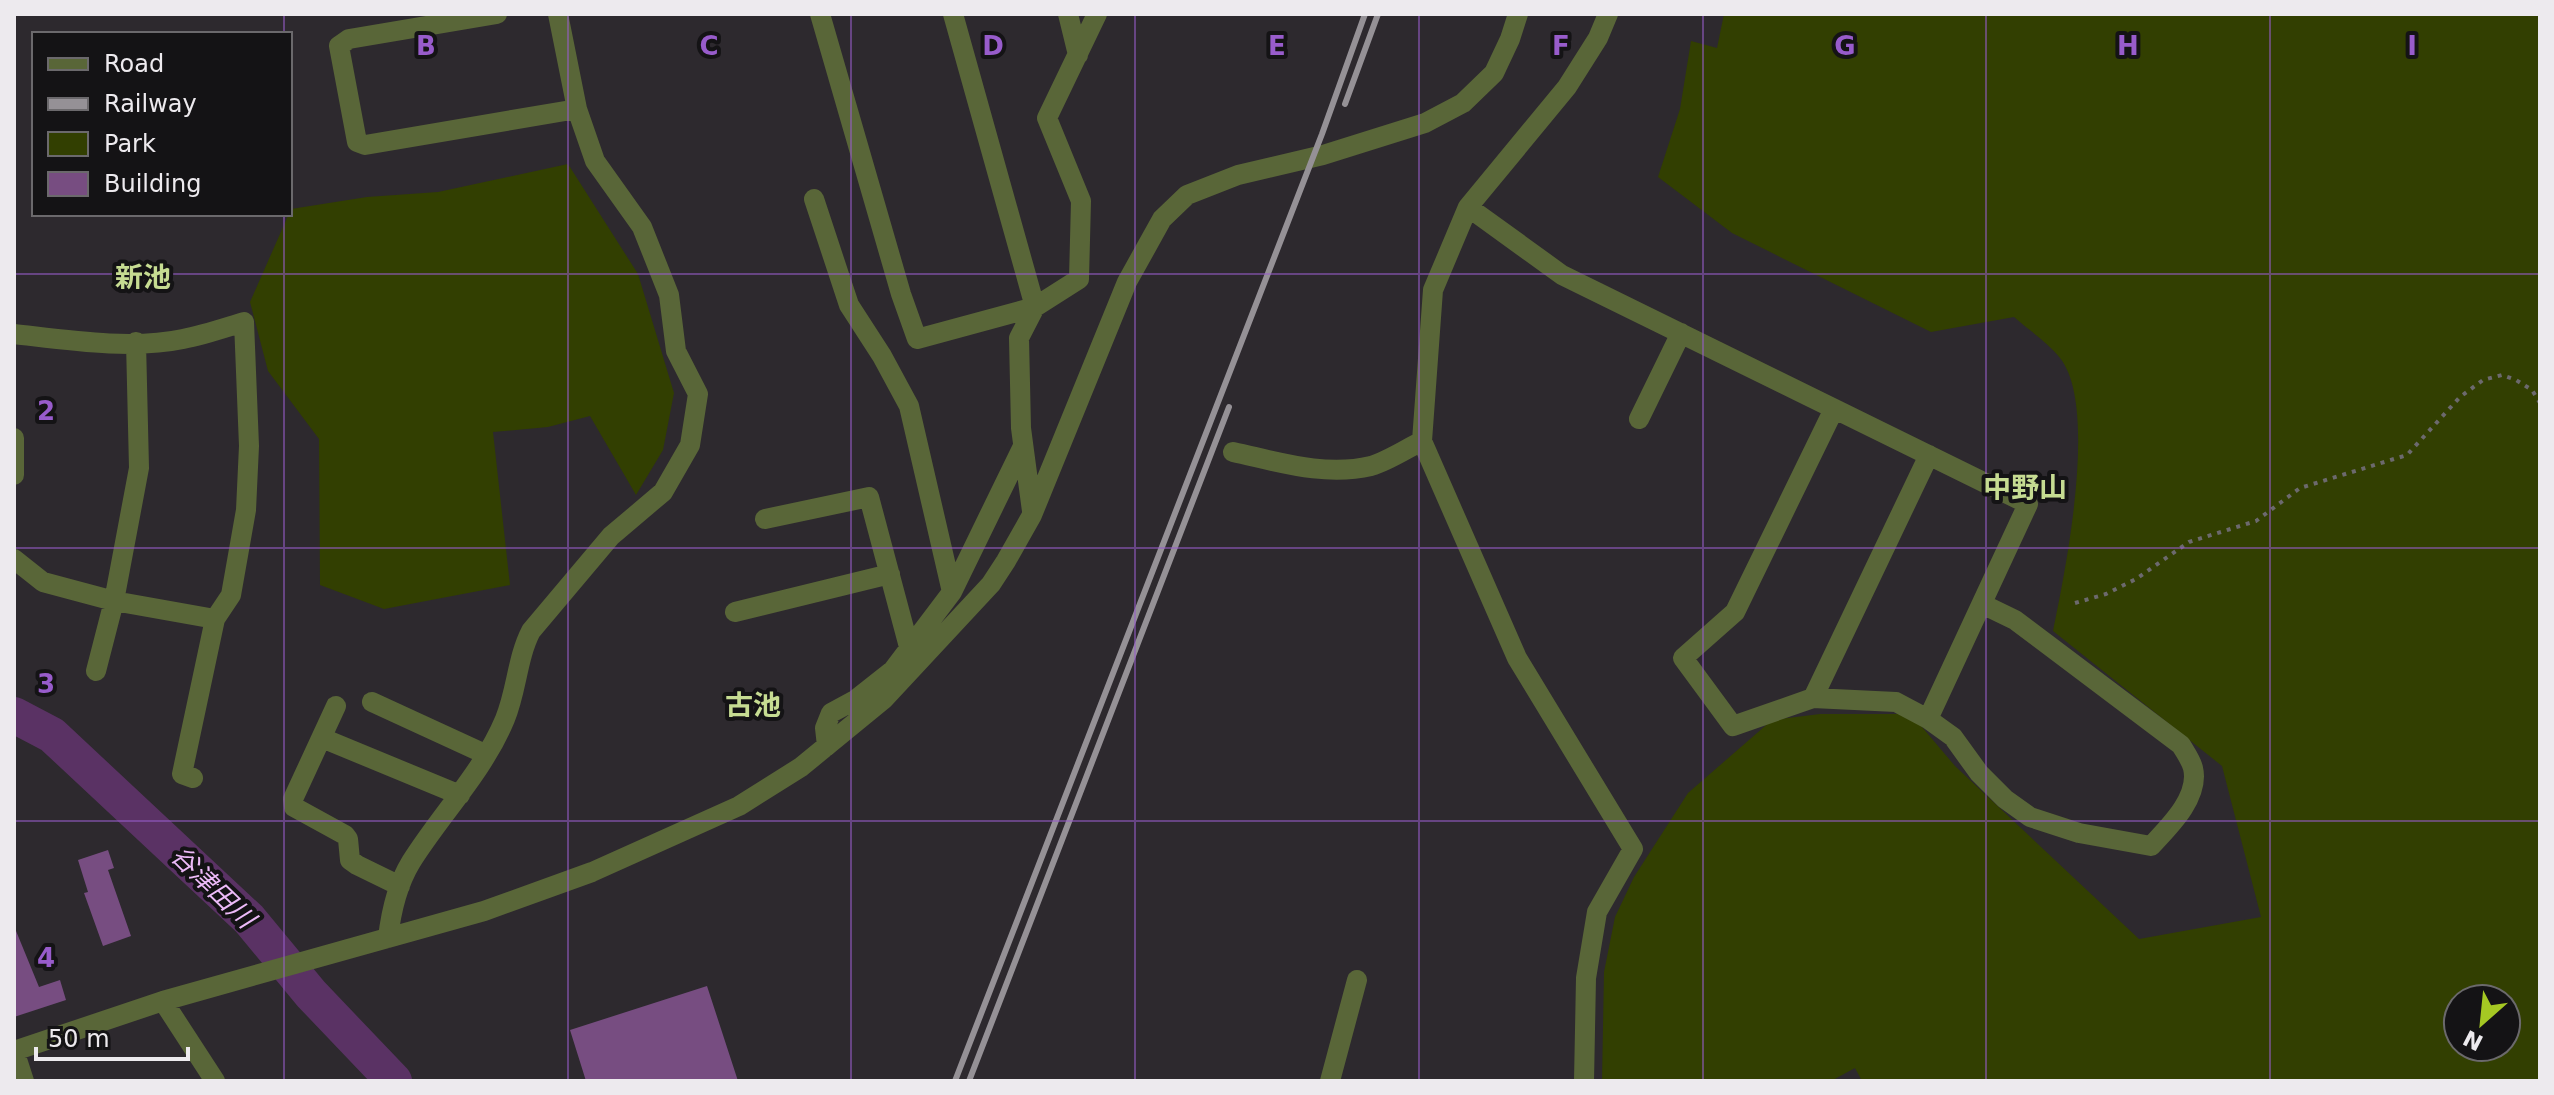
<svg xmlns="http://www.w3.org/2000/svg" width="2554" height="1095" viewBox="0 0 2554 1095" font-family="'DejaVu Sans','Noto Sans JP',sans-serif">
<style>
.green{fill:#323f01;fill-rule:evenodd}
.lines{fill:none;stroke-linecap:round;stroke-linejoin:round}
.river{stroke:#5a3264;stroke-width:36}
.building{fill:#774d81}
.path{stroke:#6c696d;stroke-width:4;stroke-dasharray:4 6;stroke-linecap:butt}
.minor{stroke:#596638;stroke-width:20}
.rail{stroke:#959196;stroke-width:6}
.grid{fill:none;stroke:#985ccb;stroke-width:2;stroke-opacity:0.55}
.labels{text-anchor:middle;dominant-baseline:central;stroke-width:8;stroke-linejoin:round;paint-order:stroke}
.water-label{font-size:26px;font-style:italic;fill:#ecbaf8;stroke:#141315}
.quarter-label{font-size:28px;font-weight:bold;fill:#c6dc92;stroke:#141315}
.grid-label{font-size:26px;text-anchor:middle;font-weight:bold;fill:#985ccb;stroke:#141315;stroke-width:8;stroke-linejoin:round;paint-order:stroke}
</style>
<rect width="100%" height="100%" fill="#2d292e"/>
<path class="green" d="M1724,14h816v1067h-678l-7,-13 -24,13h-229l2,-109 11,-55 19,-40 54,-84 84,-73 48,-6h91l44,52 184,173 122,-22 -39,-151 -169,-135c12,-59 46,-224 7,-273 -12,-15 -31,-28 -46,-41l-83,15 -199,-99 -74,-56 22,-68 11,-68 26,7zM2458,999h48v48h-48z
M568,164l70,110 36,119 -11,57 -27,45 -46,-79 -42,11 -55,5 17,153 -126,24 -64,-24 -1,-146 -51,-68 -18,-69 41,-93 76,-12 71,-5z"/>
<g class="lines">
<path class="river" d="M14,715l38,20 197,184 62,75 83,87"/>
</g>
<path class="building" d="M108,850l6,18 -6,2 23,66 -28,10 -19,-53 4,-1 -10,-32z
M14,926l25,61 21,-7 6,20 -52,17z
M707,986l31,95h-152l-16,-51z"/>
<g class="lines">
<path class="path" d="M2075,603l31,-9 30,-15 53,-37 67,-21 44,-33 107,-33 53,-58 23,-17 19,-5 14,5 16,10 8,13"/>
<path class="minor" d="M497,14l-148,25 -10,7 18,96 8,3 212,-36
M820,14l81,280 16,45 118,-32 44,-28 2,-78 -34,-83 50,-104
M953,14l82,293 -16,31 2,90 11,83
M1068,14l10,41
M814,199l35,106 33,51 27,50 43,186
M1468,207l94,68 466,229 -100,215
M14,334c53,6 117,16 169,5 21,-4 41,-11 61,-17l5,124 -3,64 -15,85 -16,24 -33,155 11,4
M1834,409l-99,203 -52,46 50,68 80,-28 83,4 32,17 25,18 26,36 26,26 25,18 49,16 72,13c18,-19 49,-49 42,-78 -2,-8 -8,-16 -12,-23l-166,-125 -33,-16
M1639,419l42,-86
M14,438v37
M1233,452c46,10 92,25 138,14 17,-5 35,-17 51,-25
M765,519l104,-22 40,150
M14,559l29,23 71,19 101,18
M735,612l155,-38
M96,671l18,-70 25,-133 -3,-126
M1813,698l116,-243
M372,702l113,52
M336,706l-43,93 1,8 51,28 3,4 2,21 7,5 43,21
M322,738l138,57
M827,746l-2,-18 6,-15 24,-13 38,-30 59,-78 71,-146
M388,938c3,-26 9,-53 23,-76 30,-48 72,-90 94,-143 12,-29 12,-61 26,-88l80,-95 52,-44 27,-47 8,-51 -22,-43 -7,-56 -27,-68 -47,-66 -18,-52 -19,-95
M163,1001l52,80
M14,1050l10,31
M14,1051l149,-50 321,-90 108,-39 147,-66 62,-39 83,-68 107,-115 15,-23 26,-46 95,-233 35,-63 25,-24 51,-20 85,-20 102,-32 38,-20 31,-30 16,-34 8,-25
M1330,1081l27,-101
M1584,1081l2,-103 11,-66 36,-63 -116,-191 -95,-217 11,-151 35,-83 99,-120 31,-49 10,-24"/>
<path class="rail" d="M1345,104l33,-90
M955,1081l367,-947 43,-120
M969,1081l260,-674"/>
</g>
<path class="grid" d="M284,14v20M568,14v1067M851,14v1067M1135,14v1067M1419,14v1067M1703,14v1067M1986,14v1067M2270,14v1067M284,214v867M14,274h2526M14,548h2526M14,821h2526"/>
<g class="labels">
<g class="water-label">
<text transform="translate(213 887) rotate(44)">谷津田川</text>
</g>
<g class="quarter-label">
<text x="143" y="277">新池</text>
<text x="2025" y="487">中野山</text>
<text x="753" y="705">古池</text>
</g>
</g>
<g class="grid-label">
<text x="426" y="55">B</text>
<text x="709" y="55">C</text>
<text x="993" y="55">D</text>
<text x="1277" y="55">E</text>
<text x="1561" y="55">F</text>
<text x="1845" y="55">G</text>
<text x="2128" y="55">H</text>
<text x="2412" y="55">I</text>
<text x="46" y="420">2</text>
<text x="46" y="693">3</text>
<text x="46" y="967">4</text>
</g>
<rect width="2554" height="1095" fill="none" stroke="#edeaee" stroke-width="32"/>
<rect x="32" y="32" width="260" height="184" fill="#141315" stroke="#6b696c" stroke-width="2"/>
<rect x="48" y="58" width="40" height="12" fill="#596638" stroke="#6b696c" stroke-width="2"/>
<text x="104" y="72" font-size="24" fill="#edeaee">Road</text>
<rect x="48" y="98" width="40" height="12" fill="#959196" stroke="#6b696c" stroke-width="2"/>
<text x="104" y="112" font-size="24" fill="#edeaee">Railway</text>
<rect x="48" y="132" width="40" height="24" fill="#323f01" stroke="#6b696c" stroke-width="2"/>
<text x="104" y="152" font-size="24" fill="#edeaee">Park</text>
<rect x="48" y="172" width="40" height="24" fill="#774d81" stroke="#6b696c" stroke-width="2"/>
<text x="104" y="192" font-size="24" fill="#edeaee">Building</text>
<g transform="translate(2482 1023) rotate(207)"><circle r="38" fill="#141315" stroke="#6b696c" stroke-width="2"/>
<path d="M0-6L14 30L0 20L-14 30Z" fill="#a5c823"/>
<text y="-12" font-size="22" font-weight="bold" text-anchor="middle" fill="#edeaee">N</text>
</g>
<path d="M36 1047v12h152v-12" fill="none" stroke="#edeaee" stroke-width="4"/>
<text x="48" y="1047" font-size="24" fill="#edeaee" stroke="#141315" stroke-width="6" paint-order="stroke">50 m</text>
</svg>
